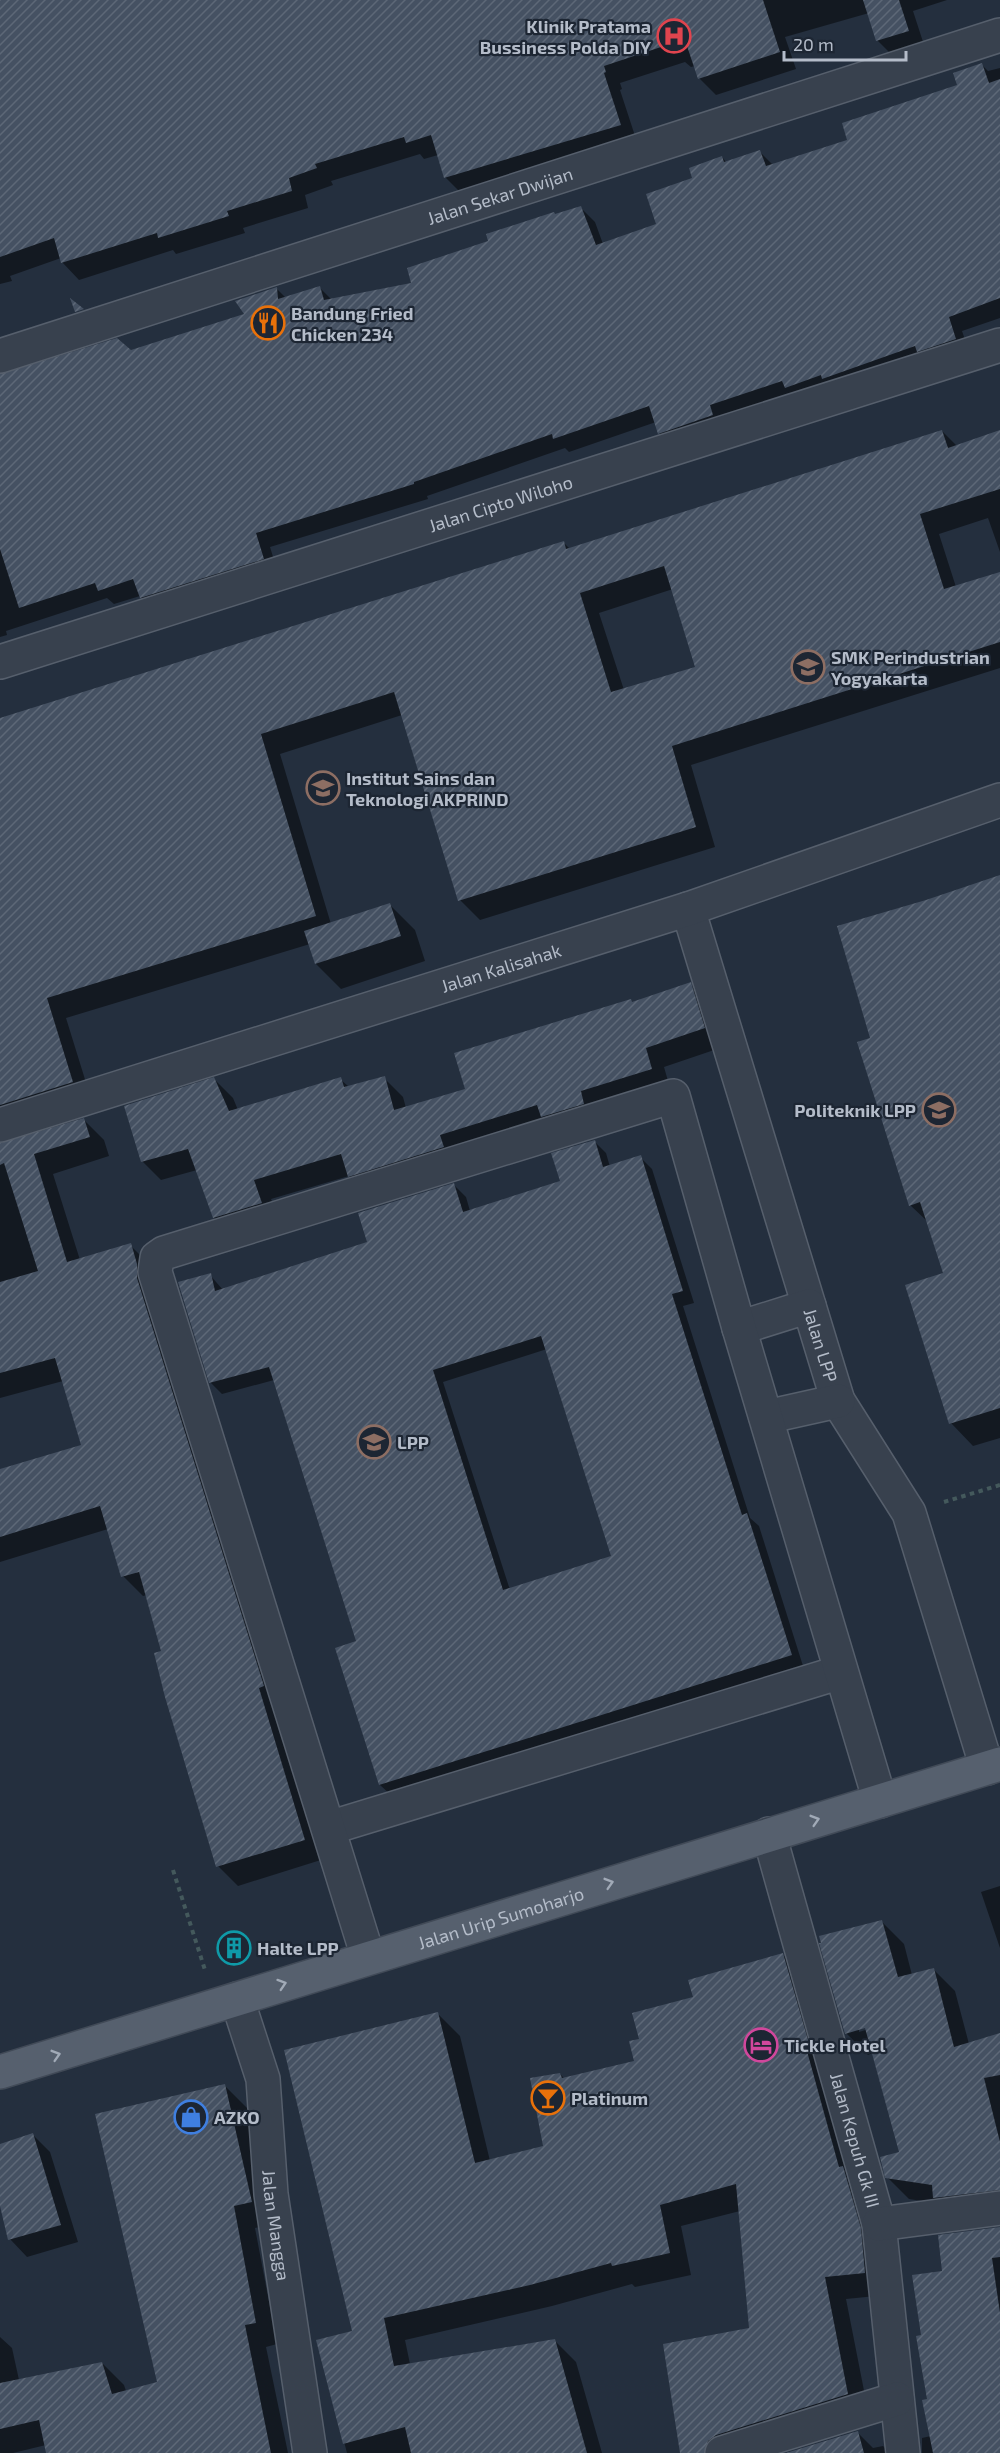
<svg xmlns="http://www.w3.org/2000/svg" width="1000" height="2453" viewBox="0 0 1000 2453" font-family="'Exo 2',sans-serif">
<style>
.shadow{fill:#0007;fill-rule:evenodd}
.building{fill:url(#building-hatch);fill-rule:evenodd}
.lines{fill:none;stroke-linecap:round;stroke-linejoin:round}
.minor-casing{stroke:#565f6c;stroke-width:36}
.major-casing{stroke:#414a57;stroke-width:36}
.path{stroke:#44595c;stroke-width:4;stroke-dasharray:4.5 4.5;stroke-linecap:butt}
.minor{stroke:#38414e;stroke-width:33}
.major{stroke:#56606e;stroke-width:33}
.oneway{stroke:#a1aab7}
.labels{text-anchor:middle;dominant-baseline:central;stroke-width:4.5;stroke-linejoin:round;paint-order:stroke}
.poi-label{font-size:18px;font-weight:bold;fill:#b4bcc9;stroke:#1d2633;text-anchor:start}
.street-label{font-size:18px;fill:#b4bcc9;stroke:#1d2633}
</style>
<defs>
<pattern id="building-hatch" width="6" height="6" patternUnits="userSpaceOnUse" patternTransform="scale(1.5)"><rect width="6" height="6" fill="#455162"/><path d="M-1 1l2-2M0 6l6-6M5 7l2-2" fill="none" stroke="#5d6877"/></pattern>
</defs>
<rect width="100%" height="100%" fill="#242f3e"/>
<path class="shadow" d="M0,0h947l-34,11 12,37 -30,10 -17,-17 -9,-28 -84,24 11,32 -80,26 -17,-17 -4,-12 -4,1 -6,-5 -65,21 2,6 -2,1 17,52 -175,52 -17,-17 -7,-22 -14,4 -4,-5 -89,27 2,4 -28,10 3,13 -65,20 2,5 -69,21 -3,-4 -94,30 -17,-18 -1,-4 -51,18 2,5 -12,3z
M982,65l6,6 12,-3v250l-38,13 8,23 -297,93 -14,-14 -3,-11 -87,30 -4,-4 -138,48 1,3 -158,48 8,26 -123,39 -15,-16 -26,8 -7,-6 -101,33 1,4 -7,2v-261l131,-24 115,-37 31,-26 9,9 33,-11 13,13 81,-16 77,-42 90,-35 15,15 8,22 55,-19 36,-47 28,-21 5,6 33,-11 13,13 76,-24 110,-55z
M942,431l15,15 43,-14v120l-12,-34 -49,16 17,53 44,-14v95l-309,97 24,82 -235,73 -20,-20 -58,-185 -122,39 51,170 59,-19 25,25 10,31 -84,28 -25,-25 -6,-20 -244,74 26,84 -91,39v4l83,-25 20,20 5,16 -56,18 27,86 50,-15 20,20 174,594 -86,27 -20,-20 -71,-271 -4,1 -20,-20 -15,-47 -108,33v-91l83,-25 -20,-65 -63,17v-678l564,-177 6,6zM673,589l24,79 -73,22 -25,-77z
M1000,876v562l-27,8 -22,-23 -6,-149 -17,-52 -18,-17 -39,-166 55,-137z
M690,984l19,19 14,44 -59,20 6,21 -302,107 -19,-19 -78,23 9,23 -47,15 -19,-19 -17,-48 -36,10 -19,-19 72,-82 19,19 5,12 102,-31 9,8 35,-9 19,19 3,11 61,-18 166,-87z
M594,1141l12,12 4,14 30,-10 12,12 42,134 -11,3 67,212 9,8 44,140 -411,130 -12,-11 -23,-143 -83,-262 -52,14 -12,-12v-107l13,15 146,-47 85,-58 12,12 4,14 91,-29zM547,1349l66,208 -103,33 -67,-208z
M1000,1886v62l-19,-56z
M882,1922l22,22 8,31 21,-6 22,22 14,53 31,-10v179l-91,-14 -22,-22 14,-24 -28,-100 -5,2 -22,-22zM871,2025l1,3 -13,4v-4z
M783,1955l22,22 81,318 -40,4 23,117 -170,34 52,-121 -11,-118 -59,15 10,49 -56,12 -3,-3 -80,22 -147,34 5,24 144,-24 22,22 26,91h-255l-29,-112 35,-9 85,-318 22,22 30,125 55,-14 15,-73 5,5 71,-17 5,-22 54,-42z
M225,2086l22,22 26,116 -18,4 22,116 -11,3 22,106h-240l-2,-8 -33,8h-13v-116l12,11 7,32 83,-17 22,22 2,6 32,-8z
M33,2135l17,17 28,90 -51,15 -17,-18 -10,-39v-55z
M1000,2228v225h-78v-15l9,-2 -8,-100 21,-64z
M857,2432l16,16 10,-2 7,7h-99z"/>
<path class="building" d="M0,0h763l17,52 -82,27 -11,-33 -15,5 -2,-7 -66,22 2,6 -2,1 17,52 -177,53 -13,-43 -25,8 -2,-6 -89,27 2,4 -28,10 3,13 -65,20 2,5 -71,22 -1,-5 -96,30 -7,-25 -54,19z
M863,0h36l10,31 -33,10z
M982,63l7,20 11,-4v219l-51,19 7,22 -39,13 -2,-6 -93,33 -1,-4 -36,13 -3,-7 -72,24 3,10 -55,19 -9,-28 -96,33 -1,-5 -138,48v2l-158,49 8,26 -124,39 -7,-19 -35,12 -3,-8 -76,25 -19,-59v-175l117,-36 14,12 113,-36 -9,-13 42,-14 1,12 42,-13 4,14 87,-17 -4,-15 81,-27 -2,-7 68,-22 1,2 26,-8 15,39 60,-21 -10,-30 46,-16 -3,-10 33,-12 2,6 36,-12 6,16 81,-26 -5,-17 115,-38 -4,-12z
M70,298l14,11 -9,3z
M942,430l6,18 52,-18v59l-80,25 24,75 56,-17v70l-328,104 24,81 -238,74 -64,-209 -133,42 55,182 -269,82 26,84 -73,23v-387l564,-177 2,8zM664,566l31,101 -84,25 -31,-99z
M1000,875v533l-51,16 -44,-139 38,-12 -23,-71 -11,4 -52,-164 13,-4 -33,-112 89,-26z
M390,903l11,33 -86,28 -11,-33z
M691,982l14,46 -59,20 6,21 -71,22 3,13 -43,13 -4,-12 -97,30 4,12 -96,30 -7,-23 -87,26 8,23 -49,15 -25,-69 -47,13 -17,-56 90,-29 15,34 112,-34 3,10 41,-11 9,34 71,-21 -11,-36 177,-54 1,3z
M84,1118l6,19 -56,17 33,108 64,-19 6,21v14l127,408 -5,2 46,152 -89,27 -51,-170 -11,-44 7,-2 -22,-79 -18,5 -21,-71 -100,31v-68l81,-24 -26,-87 -55,15v-91l38,-11 -34,-108 -4,2v-22z
M595,1140l8,27 38,-12 42,136 -11,3 70,221 5,-2 45,142 -413,130 -44,-137 21,-7 -87,-274 -60,16 -31,-101 33,-9 4,18 152,-49 -9,-29 96,-30 9,29 97,-31 -9,-28zM541,1336l70,220 -108,34 -70,-220z
M882,1920l16,57 36,-9 20,79 46,-14v42l-16,3 16,64v48l-67,8 -1,-13 -47,-7 -5,-21 19,-5 -34,-124 -20,6 -26,-91h2l-2,-7z
M783,1953l26,90 -4,1 34,123 4,-1 18,62 4,45 -40,4 23,117 -132,41 -8,6 -4,12h-24l-17,-109 86,-16 -13,-144 -76,21 10,48 -58,13 -1,-3 -81,22 -146,33 10,48 161,-27 32,114h-176l-6,-26 -62,17 -27,-104 36,-9 -68,-281 154,-38 37,151 68,-17 -13,-68 30,-5 2,5 72,-17 -5,-20 10,-2 -7,-26 61,-16 -5,-17z
M225,2084l27,118 -18,4 22,117 -11,2 26,128h-225l-7,-33 -39,9v-46l102,-21 10,32 45,-12 -62,-268z
M33,2133l28,92 -53,15 -8,-34v-62z
M1000,2227v30l-8,1 8,55v140h-67l-11,-53 5,-1 -11,-63 5,-1 -9,-60 30,-4 -4,-36z
M858,2431l6,22h-78z"/>
<g class="lines">
<g class="minor-casing">
<g id="minor">
<path id="s1" d="M0,356l1000,-321"/>
<path id="s2" d="M0,662l1000,-317"/>
<path id="s3" d="M688,909l150,492 71,112 78,255"/>
<path id="s4" d="M0,1125l688,-216 312,-109"/>
<path d="M739,1328l70,-22"/>
<path d="M766,1417l72,-16"/>
<path d="M329,1828l512,-156"/>
<path id="s5" d="M769,1834l110,390 24,229"/>
<path d="M368,1957l-213,-685 2,-14 7,-5 509,-157 66,232 141,473"/>
<path id="s6" d="M237,1999l26,80 8,115 39,259"/>
<path d="M879,2224l121,-16"/>
<path d="M722,2453l175,-54"/>
</g>
</g>
<g class="major-casing">
<g id="major">
<path id="s7" d="M0,2072l1000,-308"/>
</g>
</g>
<path class="path" d="M944,1502l56,-17
M173,1870l32,100"/>
<use href="#minor" class="minor"/>
<use href="#major" class="major"/>
</g>
<defs><path id="oneway-chevron" d="M-2-3.5L2.5 0L-2 3.5" fill="none" stroke-width="1.6" stroke-linecap="round" stroke-linejoin="round" transform="scale(1.5)"/></defs>
<g class="oneway">
<use href="#oneway-chevron" transform="translate(815 1820) rotate(-17)"/>
<use href="#oneway-chevron" transform="translate(609 1883) rotate(-17)"/>
<use href="#oneway-chevron" transform="translate(282 1984) rotate(-18)"/>
<use href="#oneway-chevron" transform="translate(56 2055) rotate(-17)"/>
</g>
<defs>
<g id="hospital-ring" transform="scale(1.725)"><circle r="9.5" fill="#1d2633" stroke="#e0444e" stroke-width="1.5"/><path d="M-5-5h3v3.5h4V-5h3V5h-3V1.5h-4V5h-3Z" fill="#e0444e"/></g>
<g id="restaurant-ring" transform="scale(1.725)"><circle r="9.5" fill="#1d2633" stroke="#e8710a" stroke-width="1.5"/><path d="M-5-6h1v4h1v-4h1v4h1v-4h1v5L-1.5 .5V6h-2V.5L-5-1ZM5-6V6H3V1.5H1.5Q1.5-4 5-6Z" fill="#e8710a"/></g>
<g id="school-ring" transform="scale(1.725)"><circle r="9.5" fill="#1d2633" stroke="#8d6e63" stroke-width="1.5"/><path d="M0-5L7-2L0 1L-7-2ZM-4 1L0 2.5L4 1V4Q0 6-4 4Z" fill="#8d6e63"/></g>
<g id="university-ring" transform="scale(1.725)"><circle r="9.5" fill="#1d2633" stroke="#8d6e63" stroke-width="1.5"/><path d="M0-5L7-2L0 1L-7-2ZM-4 1L0 2.5L4 1V4Q0 6-4 4Z" fill="#8d6e63"/></g>
<g id="building-ring" transform="scale(1.725)"><circle r="9.5" fill="#1d2633" stroke="#0f9aa8" stroke-width="1.5"/><path d="M-4-6H4V6H1V3H-1V6H-4ZM-2.5-4.3h1.7v1.8h-1.7ZM.8-4.3h1.7v1.8H.8ZM-2.5-1h1.7V.8h-1.7ZM.8-1h1.7V.8H.8Z" fill="#0f9aa8"/></g>
<g id="hotel-ring" transform="scale(1.725)"><circle r="9.5" fill="#1d2633" stroke="#d1479c" stroke-width="1.5"/><path d="M-6-4.5h1.5V1H6V5H4.5V3h-9V5H-6ZM-4 0a1.8 1.8 0 1 1 3.6 0ZM.5 0V-2.5h3Q6-2.5 6 0Z" fill="#d1479c"/></g>
<g id="bar-ring" transform="scale(1.725)"><circle r="9.5" fill="#1d2633" stroke="#e8710a" stroke-width="1.5"/><path d="M-6-5H6L.8 .8V4.5H3.5V6h-7V4.5H-.8V.8Z" fill="#e8710a"/></g>
<g id="shop-ring" transform="scale(1.725)"><circle r="9.5" fill="#1d2633" stroke="#3f7fe0" stroke-width="1.5"/><path d="M-5-2.5h2.3a2.7 3.5 0 0 1 5.4 0H5L5.5 6h-11ZM-1.5-2.5h3a1.5 2.3 0 0 0-3 0Z" fill="#3f7fe0"/></g>
</defs>
<g fill-rule="evenodd">
<use href="#hospital-ring" x="674" y="36"/>
<use href="#restaurant-ring" x="268" y="323"/>
<use href="#school-ring" x="808" y="667"/>
<use href="#university-ring" x="323" y="788"/>
<use href="#university-ring" x="939" y="1110"/>
<use href="#university-ring" x="374" y="1442"/>
<use href="#building-ring" x="234" y="1948"/>
<use href="#hotel-ring" x="761" y="2045"/>
<use href="#bar-ring" x="548" y="2098"/>
<use href="#shop-ring" x="191" y="2117"/>
</g>
<g class="labels">
<g class="poi-label">
<text x="651" y="26" text-anchor="end">Klinik Pratama<tspan x="651" dy="21">Bussiness Polda DIY</tspan></text>
<text x="291" y="313">Bandung Fried<tspan x="291" dy="21">Chicken 234</tspan></text>
<text x="831" y="657">SMK Perindustrian<tspan x="831" dy="21">Yogyakarta</tspan></text>
<text x="346" y="778">Institut Sains dan<tspan x="346" dy="21">Teknologi AKPRIND</tspan></text>
<text x="916" y="1110" text-anchor="end">Politeknik LPP</text>
<text x="397" y="1442">LPP</text>
<text x="257" y="1948">Halte LPP</text>
<text x="784" y="2045">Tickle Hotel</text>
<text x="571" y="2098">Platinum</text>
<text x="214" y="2117">AZKO</text>
</g>
<g class="street-label">
<text stroke="none"><textPath href="#s1" startOffset="525">Jalan Sekar Dwijan</textPath></text>
<text stroke="none"><textPath href="#s2" startOffset="525">Jalan Cipto Wiloho</textPath></text>
<text stroke="none"><textPath href="#s4" startOffset="525">Jalan Kalisahak</textPath></text>
<text stroke="none"><textPath href="#s3" startOffset="456">Jalan LPP</textPath></text>
<text stroke="none"><textPath href="#s7" startOffset="524">Jalan Urip Sumoharjo</textPath></text>
<text stroke="none"><textPath href="#s5" startOffset="318">Jalan Kepuh Gk III</textPath></text>
<text stroke="none"><textPath href="#s6" startOffset="231">Jalan Mangga</textPath></text>
</g>
</g>
<path d="M784 51v9h122v-9" fill="none" stroke="#b4bcc9" stroke-width="3"/>
<text x="793" y="51" font-size="18" fill="#b4bcc9" stroke="#1d2633" stroke-width="4.5" paint-order="stroke">20 m</text>
</svg>
